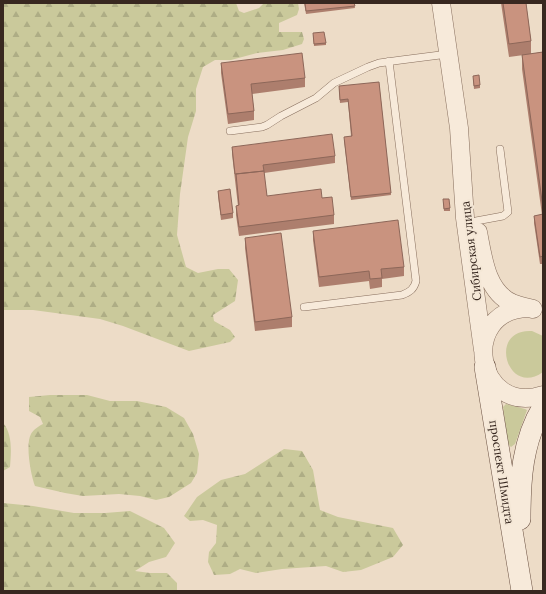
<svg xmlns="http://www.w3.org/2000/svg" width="546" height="594" viewBox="0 0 546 594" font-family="Lora,serif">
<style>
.grass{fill:#cac99b}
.forest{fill:url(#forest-firs)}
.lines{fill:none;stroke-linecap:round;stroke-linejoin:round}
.service-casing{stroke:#876e5d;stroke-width:8}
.tertiary-casing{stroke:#876e5d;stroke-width:19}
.secondary-casing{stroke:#694f40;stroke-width:22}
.service{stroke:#f7eada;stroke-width:7}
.tertiary{stroke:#f7eada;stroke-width:18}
.secondary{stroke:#f7eada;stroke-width:21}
.wall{fill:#ad7e6d}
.building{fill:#c9937f;stroke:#8d6759}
.labels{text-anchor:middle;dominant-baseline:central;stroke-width:4;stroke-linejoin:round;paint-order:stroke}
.street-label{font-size:12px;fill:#382820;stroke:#f4e7d6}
</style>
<defs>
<pattern id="forest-firs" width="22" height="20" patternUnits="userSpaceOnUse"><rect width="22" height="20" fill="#cac99b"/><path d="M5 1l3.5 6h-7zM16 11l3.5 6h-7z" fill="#aead85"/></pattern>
</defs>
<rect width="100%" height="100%" fill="#eddcc7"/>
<path class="grass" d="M532,331l11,5v36c-36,26 -56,-44 -11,-41z
M506,404l19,5 2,1 -12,34 -4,3 -3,-3 -5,-37z"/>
<path class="forest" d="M3,3h233l3,8 5,2 15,-5 5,-5h34l1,6 -2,6 -18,8v9h23l2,7 -2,5 -19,6 -26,3 -26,7h-16l-12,7 -7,22v22l-8,26 -8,57 -3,41 9,32 12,6 20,-4h11l9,11 -3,21 -22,14 1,6 16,9 5,7 -5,5 -41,9 -66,-25 -23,-7 -67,-9h-30z
M50,395h37l23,6h27l29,6 18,11 9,16 6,20 -2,19 -6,10 -22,14 -13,3 -16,-4 -21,-2 -36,2 -18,-3 -30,-7c-4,-10 -10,-42 -4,-52 2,-4 8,-8 12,-10l-3,-7 -11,-6v-14z
M3,423c10,11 8,31 7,44l-7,4z
M284,449l18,2 11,19 7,40 18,7 55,11 10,17 -10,12 -32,13 -18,2 -17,-6 -44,3 -26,4 -16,-4 -10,5 -16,1 -6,-13 1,-10 7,-9 1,-18 -14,-5 -13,1 -6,-5 13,-19 24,-17 24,-6z
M3,503l30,3 41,7h31l25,-2 34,17 11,15 -9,14 -17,5 -14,9 15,2h17l10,10v8h-174z"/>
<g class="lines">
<g class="service-casing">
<path id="service" d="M230,131l32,-4 5,-2 14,-9 35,-18 18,-15 34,-16 11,-4 22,-3 47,-6
M476,221l27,-5 5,-4 -8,-63
M304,307l98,-12c8,-3 12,-6 14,-14l-27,-220"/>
</g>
<g class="tertiary-casing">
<path id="tertiary" d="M441,3l18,125 6,90 18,132
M478,232c5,25 8,59 34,71 7,3 14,4 21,6
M528,308c-70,2 -52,109 15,87"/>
</g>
<g class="secondary-casing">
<path id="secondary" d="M485,367l37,224
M520,519c0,-39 2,-78 23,-112"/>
</g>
<use href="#service" class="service"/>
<use href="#tertiary" class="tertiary"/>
<use href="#secondary" class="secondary"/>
</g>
<path class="wall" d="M304,3h50l1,5 -49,6z
M501,3h25l5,38v13l-22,3z
M313,35l13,8v2l-12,1z
M543,52v212h-3l-6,-41v-7l8,-1 -20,-146v-14z
M221,63l84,15v9l-53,7 2,17v9l-26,4 -7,-51z
M473,78l7,7v3l-6,1z
M379,82l12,113 -40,5 -7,-60 7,-4 -3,-34 -8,1 -1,-14z
M232,147l103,9v7l-71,10 3,23 55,2 12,17v9l-95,12 -3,-21v-9h2l-6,-52z
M218,191l15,22v5l-12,2 -3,-24z
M443,202l7,6v3h-6z
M313,231l91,36v9l-22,3v8l-12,2 -1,-8 -50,6 -6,-47z
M245,238l47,79v10l-37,4 -10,-83z"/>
<path class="building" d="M305,3h49l1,3 -49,5z
M503,3h23l5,38 -22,3z
M324,32l2,11 -12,1 -1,-11z
M543,52v156l-21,-153z
M302,53l3,25 -54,6 3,27 -26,3 -7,-51z
M479,75l1,10 -6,1 -1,-10z
M379,82l12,111 -40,4 -7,-60 8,-1 -4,-37 -8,1 -1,-14z
M332,134l3,22 -72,9 1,6 -29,3 -3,-27z
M264,171l3,25 54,-7 1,9 10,-1 2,18 -95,12 -3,-21 3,-1 -3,-31z
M230,189l3,24 -12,2 -3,-24z
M443,199h6l1,9 -6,1z
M543,214v42l-3,1 -6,-41z
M398,220l6,47 -23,2 1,9 -12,1 -1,-8 -50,6 -6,-46z
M281,233l11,84 -37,5 -10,-84z"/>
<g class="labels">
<g class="street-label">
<text transform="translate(471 251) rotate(-97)">Сибирская улица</text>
<text transform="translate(502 472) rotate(81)">проспект Шмидта</text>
</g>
</g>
<rect width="546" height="594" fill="none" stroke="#382820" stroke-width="8"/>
</svg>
